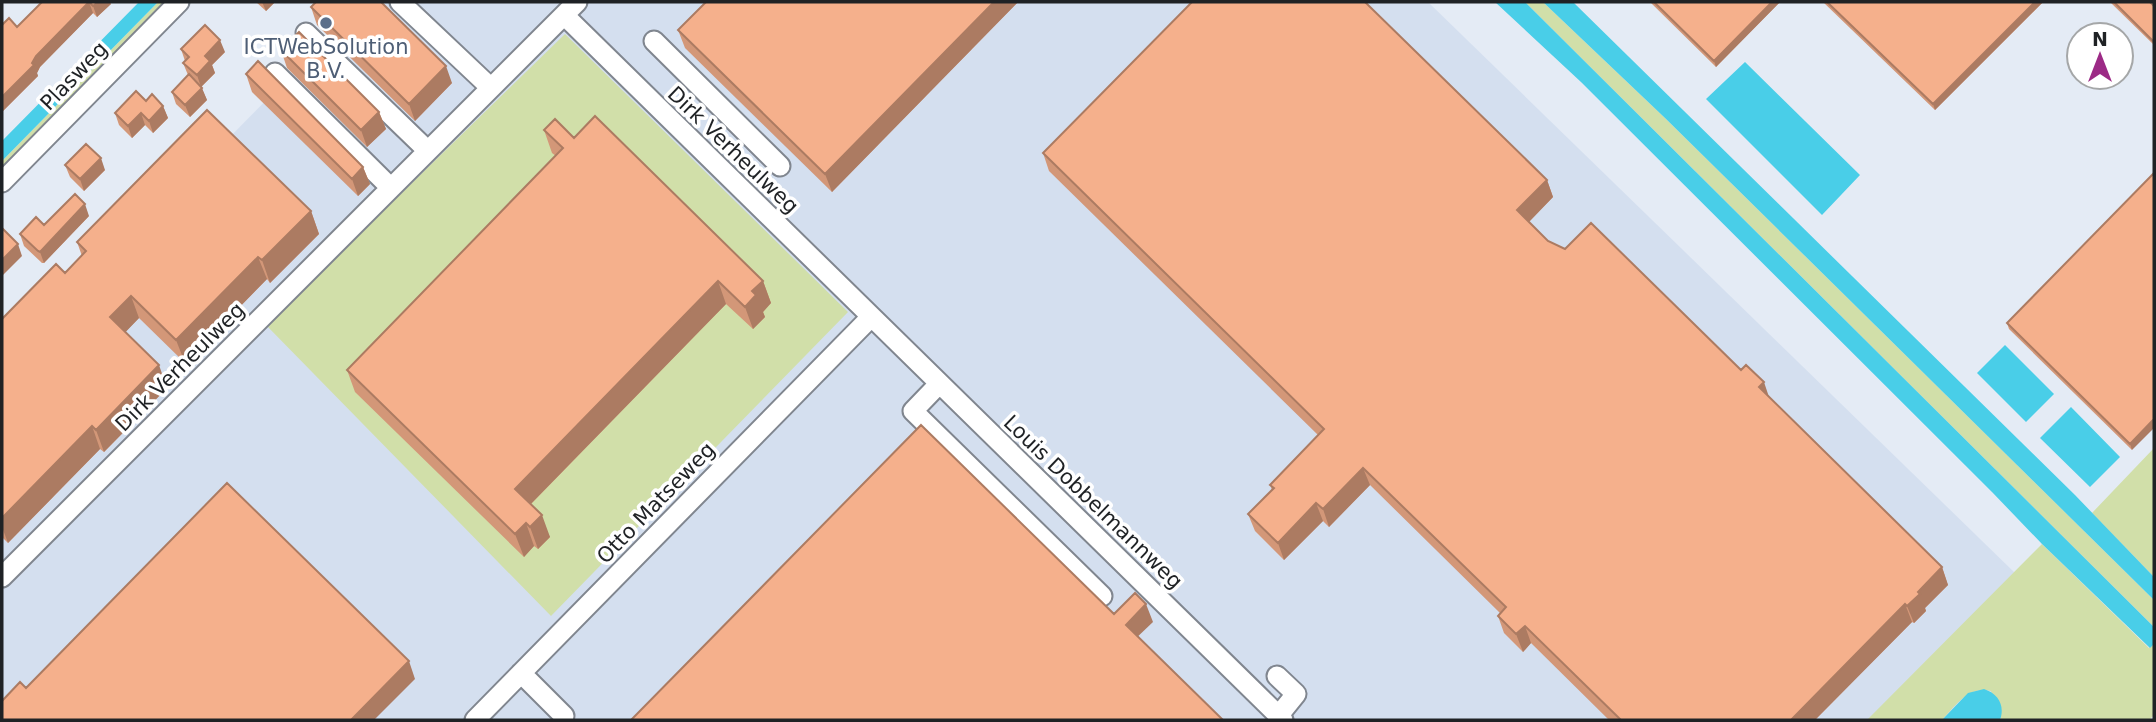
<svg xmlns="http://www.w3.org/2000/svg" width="2156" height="722" viewBox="0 0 2156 722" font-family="'DejaVu Sans',sans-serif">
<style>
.built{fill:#d4dfef}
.green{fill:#d1dfa9}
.water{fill:#49cee8}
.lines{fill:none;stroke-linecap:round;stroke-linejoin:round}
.minor-casing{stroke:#80868f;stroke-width:23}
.minor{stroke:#fff;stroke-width:19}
.wall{fill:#d39778}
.shaded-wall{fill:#ac7b62}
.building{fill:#f5b08c;stroke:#ac7b62;stroke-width:2}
.service-dot{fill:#5c6f8a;stroke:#fff;stroke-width:2.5}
.labels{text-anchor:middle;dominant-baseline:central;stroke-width:7;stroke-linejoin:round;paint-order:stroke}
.service-label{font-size:21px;fill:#4e5e75;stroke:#fff}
.street-label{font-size:21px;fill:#1f2225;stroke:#fff}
</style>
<rect width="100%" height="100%" fill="#e4ebf5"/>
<path class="built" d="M363,2h1065l659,641 44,77h-2129v-352z"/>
<path class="green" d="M158,2h12l-168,171v-12z
M1525,2h18l122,116 489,482v27z
M565,34l283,278 -297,304 -285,-291z
M2154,448v129l-62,-64z
M2042,544l107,104 5,-4v71l-5,5h-149l1,-2 -10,-27c-22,-6 -36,15 -49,29h-75z"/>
<path class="water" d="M139,2h19l-156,159v-20z
M1495,2h30l629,625v17l-4,4 -108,-104 -50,-52 -411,-410z
M1543,2h30l502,493 79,82v23l-489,-482z
M1745,62l115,113 -38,40 -116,-116z
M2005,345l49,49 -28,28 -49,-49z
M2071,407l49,50 -30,30 -50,-49z
M1984,689c15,5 21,17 16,31h-58l26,-27z"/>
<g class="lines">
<g class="minor-casing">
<path id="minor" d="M400,2l91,86
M564,15l719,705
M306,33l122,118
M654,41l126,125
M275,73l116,115
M2,182l177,-180
M939,384l-26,27 189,185
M2,577l575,-575
M521,673l43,43
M1277,676l19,18 -17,21
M475,720l396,-403"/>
</g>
<use href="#minor" class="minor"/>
</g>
<path class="wall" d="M42,2l69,2 -14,13 -4,-4 -53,54 -3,6 1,3 -36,36v-87l15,2z
M256,2h19l-9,9z
M1018,2l-186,190 -147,-144 -7,-18z
M1650,2h130l-64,65z
M1823,2h220l-108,108z
M2110,2h40l4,4v39z
M311,7l141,76 -37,38 -98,-96z
M181,49l44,3 -13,13 3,8 -14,14 6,13 -17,17 -14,-13 -4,-12 16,-17 -5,-12 2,-2z
M281,50l98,62 7,17 -19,18 -80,-79z
M246,74l117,93 7,17 -12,12 -106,-104z
M146,101l17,5 5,12 -15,15 -8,-8 -13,13 -13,-13 -4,-12z
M544,130l30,8 189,143 8,22 -8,9 2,5 -12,12 -27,-25 -195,200 19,33 -12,12 -4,-3 -10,11 -169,-165 -8,-22 209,-214 -4,-3z
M1043,153l504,27 6,17 -24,25 19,19 222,158 172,168 6,18 -23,23 1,3 -12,12 -2,-1 -97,98h-206l-78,-77 -8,9 -19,-19 -6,-17 2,-3 -130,-128 -41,42 -6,-6 -39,39 -29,-29 -7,-17 24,-24 -2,-5 48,-50 -269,-264z
M65,165l40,5 -21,21 -14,-14z
M2154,173l-22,277 -123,-121 -2,-6z
M311,211l8,23 -49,49 -3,-4 -82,84 -46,-45 -14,14 42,56 -63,64 -4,-3 -92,94 -6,-6v-218l63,-46 17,-17 -5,-14z
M89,216l-45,47h-2l-18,-17 -4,-12 24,-9z"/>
<path class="shaded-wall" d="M89,2l4,11 -53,54 -3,6 1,3 -36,36v-15l34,-41z
M98,2h12l1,2 -14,13 -4,-11z
M262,2h13l-9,9z
M994,2h24l-186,190 -7,-18z
M1772,2h8l-64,65 -2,-6z
M2035,2h8l-108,108 -2,-6z
M220,40l5,12 -13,13 3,8 -14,14 -4,-12 8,-19z
M446,66l6,17 -37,38 -6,-17z
M202,88l5,12 -17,17 -5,-12z
M163,106l5,12 -15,15 -4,-12z
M379,112l7,17 -19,18 -6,-17z
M141,113l4,12 -13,13 -4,-12z
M101,158l4,12 -21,21 -4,-12z
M363,167l7,17 -12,12 -6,-17z
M1547,180l6,17 -30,31 -6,-18z
M85,204l4,12 -45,47 -4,-11z
M311,211l8,23 -49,49 -8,-23z
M18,244l4,12 -20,20v-16z
M258,257l9,22 -82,84 -9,-23z
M718,281l8,23 -203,208 -8,-23z
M763,281l8,22 -8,9 2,5 -12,12 -8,-22 7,-16z
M131,296l8,22 -21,22 -8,-23z
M159,365l8,23 -63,64 -8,-22z
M1764,382l6,18 -11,-13z
M2154,419v9l-22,22 -2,-6z
M92,426l8,23 -92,94 -6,-16v-9z
M1363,468l7,17 -41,42 -6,-18z
M1316,503l7,18 -39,39 -6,-17z
M542,515l8,22 -12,12 -8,-22z
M526,523l8,23 -10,11 -9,-23z
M1942,567l6,18 -23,23 1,3 -12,12 -7,-17 11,-14z
M1146,604l7,18 -21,20 -6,-17z
M1905,604l7,18 -97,98h-24z
M1525,626l6,17 -8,9 -7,-18z
M409,661l6,18 -41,41h-23z"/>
<path class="building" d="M42,2h56l-5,4 -4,-4 -53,54 -4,7 2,2 -32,32v-72l7,-7 8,9z
M316,2h65l65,64 -37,38 -98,-97z
M706,2h288l-169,172 -147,-144z
M1192,2h173l182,178 -30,30 31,31 17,8 26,-26 150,147 5,-5 18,17 -5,5 183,180 -24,25 2,2 -13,12 -2,-2 -114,116h-170l-96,-94 -9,8 -18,-18 8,-9 -143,-139 -40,41 -7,-6 -38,40 -30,-29 26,-26 -4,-3 54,-56 -281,-276z
M1654,2h118l-58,59z
M1827,2h208l-102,102z
M2114,2h36l4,4v36z
M205,25l15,15 -15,16 5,5 -13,14 -14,-12 6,-6 -8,-8z
M299,32l80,80 -18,18 -80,-80z
M258,61l105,106 -11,12 -106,-105z
M189,74l13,14 -17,17 -13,-13z
M136,91l10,10 6,-7 11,12 -14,15 -8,-8 -13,13 -13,-13z
M207,110l104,101 -49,49 -4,-3 -82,83 -45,-44 -21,21 49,48 -63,65 -4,-4 -90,92v-199l54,-55 9,9 21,-22 -9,-9z
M595,116l168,165 -11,10 4,4 -11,12 -27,-26 -203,208 27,26 -12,12 -4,-4 -11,11 -168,-164 216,-222 -19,-18 11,-11 19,19z
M86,144l15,14 -21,21 -15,-14z
M2154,173v246l-24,25 -123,-121z
M75,194l10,10 -45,48 -2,-1 -18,-17 16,-17 8,8z
M2,228l16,16 -16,16z
M921,425l193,189 21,-21 11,11 -20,21 97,95h-592z
M227,483l182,178 -58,59h-349v-19l18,-19 6,6z"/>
<circle class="service-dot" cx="326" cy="23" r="7"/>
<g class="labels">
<g class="service-label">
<text x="326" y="47">ICTWebSolution<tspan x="326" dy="24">B.V.</tspan></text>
</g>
<g class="street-label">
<text transform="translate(74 76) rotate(-46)">Plasweg</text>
<text transform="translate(733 150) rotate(44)">Dirk Verheulweg</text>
<text transform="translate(180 367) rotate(-45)">Dirk Verheulweg</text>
<text transform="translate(1093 502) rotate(44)">Louis Dobbelmannweg</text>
<text transform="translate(656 503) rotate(-46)">Otto Matseweg</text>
</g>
</g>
<rect width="2156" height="722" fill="none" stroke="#1f2225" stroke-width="7"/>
<g transform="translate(2100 56)"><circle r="33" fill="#ffffff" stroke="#a5a7a8" stroke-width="2"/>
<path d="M0-5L12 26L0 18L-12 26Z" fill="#9c2a86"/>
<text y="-10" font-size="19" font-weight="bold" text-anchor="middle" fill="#1f2225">N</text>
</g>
</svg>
